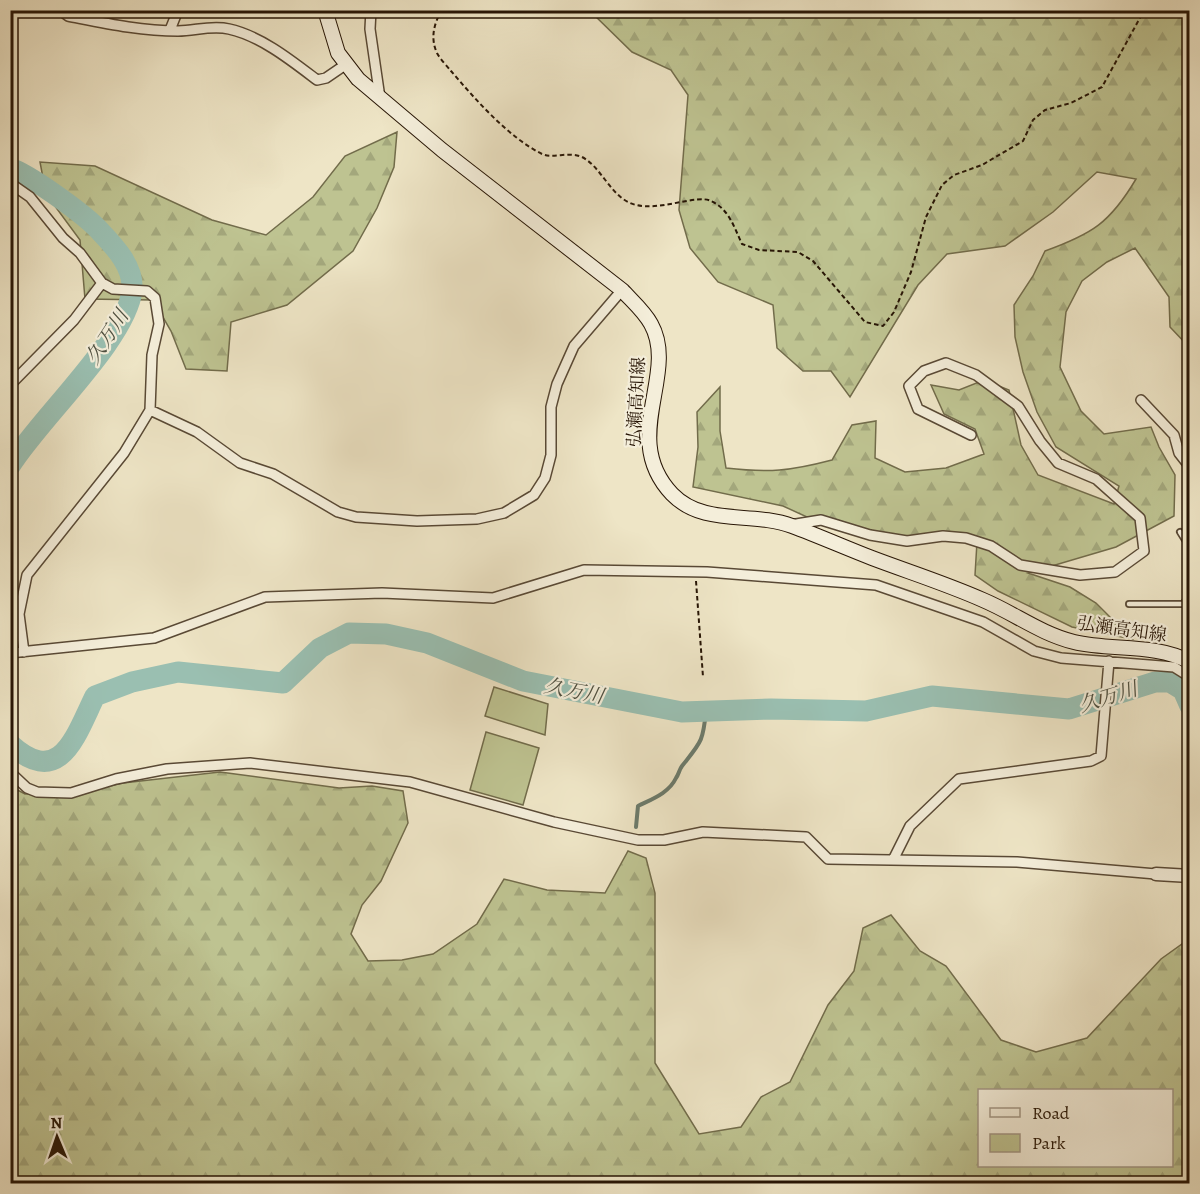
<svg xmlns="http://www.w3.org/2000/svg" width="1200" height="1194" viewBox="0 0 1200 1194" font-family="Alegreya,'Noto Serif JP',serif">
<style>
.green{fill:#bec391;stroke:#726c4b;stroke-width:1.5}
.forest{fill:url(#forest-firs);stroke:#726c4b;stroke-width:1.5;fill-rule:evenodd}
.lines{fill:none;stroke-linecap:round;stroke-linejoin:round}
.stream{stroke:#6c7b6c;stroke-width:4}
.river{stroke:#9abfb1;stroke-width:21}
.service-casing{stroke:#594935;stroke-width:8}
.minor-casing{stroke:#594935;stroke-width:12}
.tertiary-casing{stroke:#594935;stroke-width:15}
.secondary-casing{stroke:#271505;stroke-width:16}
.path{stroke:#271505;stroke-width:2;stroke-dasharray:4.5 3;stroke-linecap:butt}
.service{stroke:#f4eeda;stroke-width:4.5}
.minor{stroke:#f4eeda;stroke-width:9}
.tertiary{stroke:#f4eeda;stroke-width:12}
.secondary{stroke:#f4eeda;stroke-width:14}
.labels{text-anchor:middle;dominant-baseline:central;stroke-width:4.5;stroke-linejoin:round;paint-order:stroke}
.street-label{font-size:18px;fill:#271505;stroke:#f4eeda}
.water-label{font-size:20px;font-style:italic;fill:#4f5041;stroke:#f4eeda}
</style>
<defs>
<pattern id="forest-firs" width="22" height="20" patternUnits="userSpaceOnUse" patternTransform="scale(1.5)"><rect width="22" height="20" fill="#bec391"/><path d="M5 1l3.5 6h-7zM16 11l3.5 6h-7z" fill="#a3a77c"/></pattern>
</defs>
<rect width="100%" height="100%" fill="#eee5c6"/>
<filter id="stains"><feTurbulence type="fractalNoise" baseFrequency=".00333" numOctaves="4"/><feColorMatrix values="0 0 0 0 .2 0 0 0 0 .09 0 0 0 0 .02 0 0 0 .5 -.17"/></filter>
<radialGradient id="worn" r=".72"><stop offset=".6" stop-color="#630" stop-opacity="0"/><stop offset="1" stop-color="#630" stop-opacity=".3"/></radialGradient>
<path class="green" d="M494,687l54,17 -3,31 -60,-19z
M486,732l53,16 -16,57 -53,-15z"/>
<path class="forest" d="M590,11h599v336l-19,-20 -1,-30 -34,-49 -28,14 -25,19 -16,31 -6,55 21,44 23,23 47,-7 8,20 16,28 -1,41 -58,31 -88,26 42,14 26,16 36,36 -60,-12 -74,-36 -23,-16 2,-33 -73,-5 -84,-14 -37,-17 -90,-19 5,-40 -1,-35 23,-25v44l6,37c43,5 64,3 106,-8l20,-35 24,-4 -1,37 30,14 41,-4 38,-14 -9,-25 -31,-15 -13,-29 28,5 25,-10 25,10 12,55 17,30 76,29 5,-18 -63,-39 -19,-35 -14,-40 -8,-35 -1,-32 19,-29 12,-25c47,-17 65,-28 91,-72l-39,-7 -44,40 -48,34 -58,8 -29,31 -68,112 -19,-26h-28l-26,-23 -4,-43 -55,-23 -28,-34 -11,-38 9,-115 -17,-25 -39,-18z
M397,132l-3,35 -17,41 -24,43 -66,54 -56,17 -4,49 -41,-2 -15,-38 -18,-31 -68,-1 -5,-59 -34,-46 -6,-32 55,4 117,54 54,15 47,-38 32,-41z
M220,772l119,16 33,-2 31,5 5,32 -27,58 -19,24 -11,29 17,27 34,-1 31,-6 44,-30 27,-45 43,11 58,3 23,-42 18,7 9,35v170l44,71 42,-7 20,-30 29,-15 38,-77 26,-34 9,-43 28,-13 29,36 26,15 55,74 35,12 51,-14 74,-79 28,-20v244h-1178l-1,-397 15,8 67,-4 31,-7zM980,1090h192v76h-192z"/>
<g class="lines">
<path class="stream" d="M636,827l2,-21c14,-7 31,-13 38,-28 3,-4 3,-8 6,-12 19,-24 21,-24 24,-55"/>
<path class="river" d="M10,168c20,7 71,44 87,60 15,16 37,37 35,62 -5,49 -93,129 -122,176
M10,744c50,45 65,-7 85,-48l37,-14 46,-10 105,11 37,-35 29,-15 37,1 41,9 96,38 159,31 89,-3 95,2 66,-15 137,13 86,-27h15l13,8 7,16"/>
<g class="service-casing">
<path id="service" d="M1180,532l10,16
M1129,604h54l7,5
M1183,604l7,-9"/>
</g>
<g class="minor-casing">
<path id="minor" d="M60,10l8,6c36,7 72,15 110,15 17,0 33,-6 51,-2 32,7 63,32 88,51l9,-2 19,-13
M371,10l-1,19 10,69
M170,30l8,-20
M10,183l20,14 33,41 17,15 22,30 11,6 34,2 8,7 4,26 -7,31 -2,55 -26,43 -97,122 -8,39 5,38
M10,385l64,-65 28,-37
M1141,400l33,35 5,18 11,14
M150,410l47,22 43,31 33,11 65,38 18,5 61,4 60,-2 27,-6 30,-18 11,-17 6,-23v-48l6,-23 17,-38 48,-56
M790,525l31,-5 49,15 37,6 36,-5 23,2 25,8 29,19 60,10 35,-3 29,-21 -4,-33 -44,-39 -38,-16 -18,-22 -22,-35 -42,-31 -30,-12 -22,8 -15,15 9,23 53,26
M10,653l144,-15 111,-41 117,-4 111,5 91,-28 123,2 169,13 107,37 51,29 27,7 113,9 16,10
M10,772l17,16 10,4 34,1 45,-14 51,-10 83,-6 160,19 144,40 84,18h26l39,-8 103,5 22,22 189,3 139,12
M893,860l17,-34 49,-47 132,-18 10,-5 8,-95"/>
</g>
<g class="tertiary-casing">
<path id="tertiary" d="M1156,874l34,2"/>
</g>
<g class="secondary-casing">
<path id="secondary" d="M325,10l13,43 20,26 84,71 180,140c10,11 22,21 29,34 28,50 -32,114 21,170 32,33 80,17 120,32 27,10 54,22 80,32 37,14 75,26 111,42 31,13 58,34 91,42 37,9 81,1 116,20"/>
</g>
<path class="path" d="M442,10c-8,13 -12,28 -5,43 3,6 10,13 14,18 24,28 57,66 91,83 11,5 27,-3 40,3 21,11 29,42 54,48 24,6 62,-11 75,-4 18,8 23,26 31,43l17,6 39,2 15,9 52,61 18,4 11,-14 17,-40 15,-55 16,-32 12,-10 28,-10 41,-24 10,-21 12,-10 26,-7 31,-16 39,-71 8,-6
M696,581l7,96"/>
<use href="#service" class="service"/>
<use href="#minor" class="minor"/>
<use href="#tertiary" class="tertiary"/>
<use href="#secondary" class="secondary"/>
</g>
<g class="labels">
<g class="street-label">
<text transform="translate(636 402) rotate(-87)">弘瀬高知線</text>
<text transform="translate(1122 629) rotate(8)">弘瀬高知線</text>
</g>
<g class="water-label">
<text transform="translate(107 337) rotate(-57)">久万川</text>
<text transform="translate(574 691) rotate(11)">久万川</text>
<text transform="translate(1108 697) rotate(-17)">久万川</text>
</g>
</g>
<rect width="1200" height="1194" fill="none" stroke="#eee5c6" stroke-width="36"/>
<rect x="12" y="12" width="1176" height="1170" fill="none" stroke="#271505" stroke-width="3"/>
<rect x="18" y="18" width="1164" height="1158" fill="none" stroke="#271505" stroke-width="1.5"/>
<rect x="978" y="1089" width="195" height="78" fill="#f4eeda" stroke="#a29785" stroke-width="1.5"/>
<rect x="990" y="1108" width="30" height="9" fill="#f4eeda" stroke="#a29785" stroke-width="1.5"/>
<text x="1032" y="1119" font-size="18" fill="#271505">Road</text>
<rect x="990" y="1134" width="30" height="18" fill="#bec391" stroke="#a29785" stroke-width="1.5"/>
<text x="1032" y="1149" font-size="18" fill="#271505">Park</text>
<g transform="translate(57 1137) rotate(358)" stroke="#f4eeda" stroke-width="4.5" paint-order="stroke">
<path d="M0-4.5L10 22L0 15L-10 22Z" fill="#271505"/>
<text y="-9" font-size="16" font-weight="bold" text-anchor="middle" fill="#271505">N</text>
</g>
<rect width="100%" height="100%" filter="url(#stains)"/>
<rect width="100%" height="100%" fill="url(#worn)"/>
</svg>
